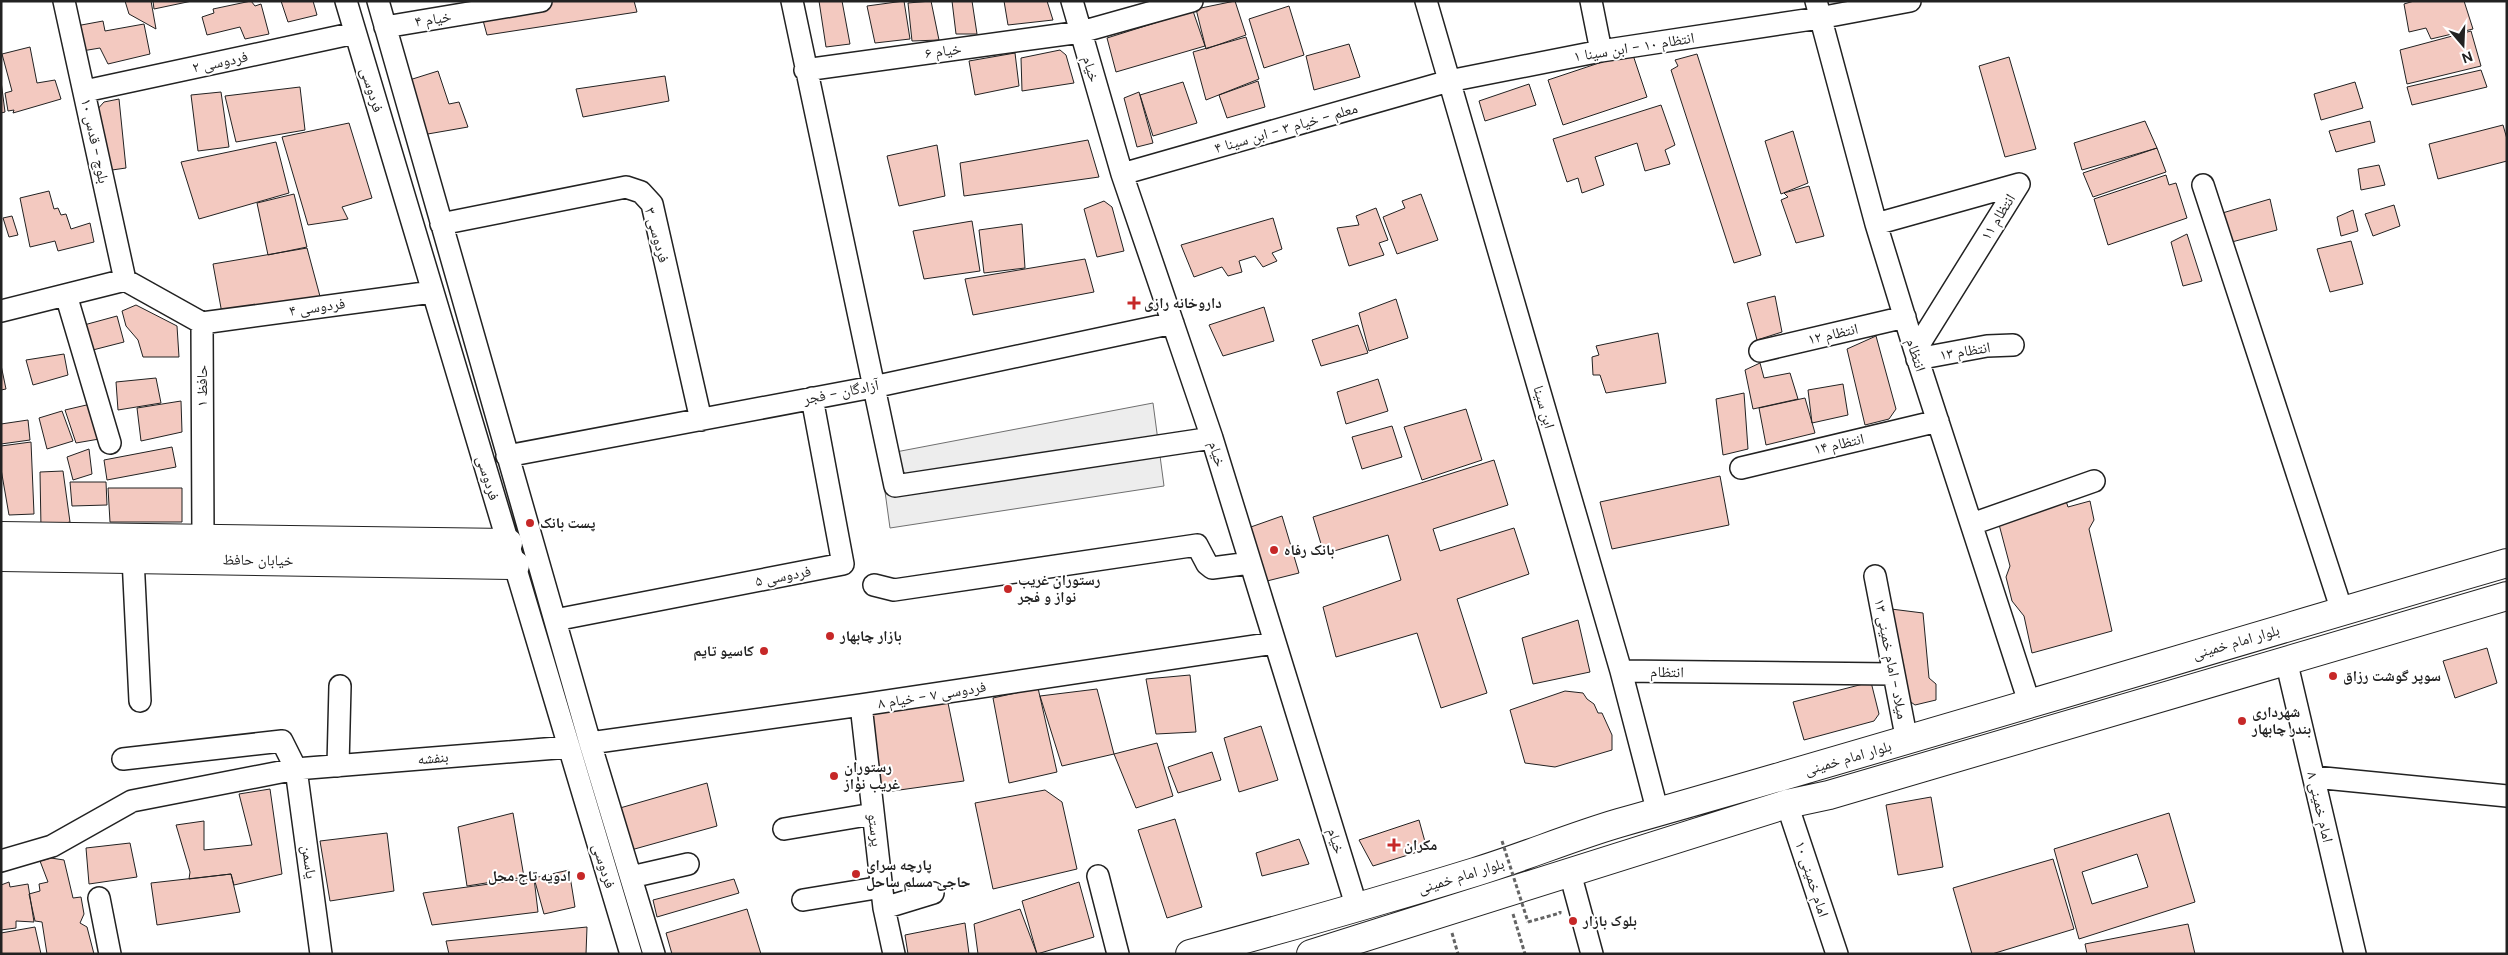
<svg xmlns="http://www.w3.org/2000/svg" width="2508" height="955" viewBox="0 0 2508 955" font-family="'DM Sans','Noto Naskh Arabic',sans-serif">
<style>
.parking{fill:#ededed;stroke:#6f6f6f}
.building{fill:#f3c9c0;stroke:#222;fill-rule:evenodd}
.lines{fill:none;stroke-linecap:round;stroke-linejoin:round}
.minor-casing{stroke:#222;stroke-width:24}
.major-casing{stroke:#222;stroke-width:30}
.path{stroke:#646464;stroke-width:3;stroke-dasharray:4 2.5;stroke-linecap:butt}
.minor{stroke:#fff;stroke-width:21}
.major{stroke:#fff;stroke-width:28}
.path-bridge{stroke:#646464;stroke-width:3;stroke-dasharray:4 2.5;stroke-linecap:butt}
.poi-dot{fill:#c62828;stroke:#fff;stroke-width:2}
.labels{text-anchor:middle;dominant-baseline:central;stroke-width:4;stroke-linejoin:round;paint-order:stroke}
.street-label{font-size:15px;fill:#222;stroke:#fff}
.poi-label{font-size:15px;font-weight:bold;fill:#222;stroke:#fff;text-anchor:start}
</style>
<rect width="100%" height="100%" fill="#fff"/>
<path class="parking" d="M1153,403l11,83 -274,42 -10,-73z"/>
<path class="building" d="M125,1h26l5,28 -27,-15z
M153,1h39l-38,8z
M251,1l4,5 6,-2 8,30 -24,5 -5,-12 -33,8 -5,-18 12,-4 -1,-4z
M281,1h32l4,14 -29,7z
M555,1h79l3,11 -150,23 -6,-22z
M819,1h23l8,43 -24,3z
M904,1l6,38 -35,4 -8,-37z
M931,1l8,39 -27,1 -4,-38z
M952,1h20l5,33h-21z
M1004,1h43l6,19 -45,5z
M1235,1l11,34 -40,14 -10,-40z
M2414,1h50l9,28 -42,10 -5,-11 -17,4 -5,-28z
M1289,6l15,49 -40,13 -15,-49z
M1193,11l12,35 -89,26 -9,-34z
M103,21l2,10 39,-7 6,30 -42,10 -8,-16 -18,3 -6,-25z
M2471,31l10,35 -74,18 -7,-34z
M1246,37l13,42 -53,21 -13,-48z
M1349,44l11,33 -46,13 -8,-34z
M30,47l7,36 18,-3 6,19 -48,14 1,-3 -6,1 -3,-18 7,-2 -10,-37z
M1060,50l6,5 8,28 -52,8 -1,-33z
M1632,52l15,45 -84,28 -15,-45z
M1015,53l4,33 -44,9 -6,-34z
M1697,54l64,201 -27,8 -63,-193 7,-4 -3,-6z
M2009,57l27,92 -31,8 -26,-91z
M2481,70l6,17 -75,18 -5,-18z
M438,71l11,33 10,-2 9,25 -46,8 -19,-53z
M665,76l4,25 -86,16 -7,-28z
M1,81l4,31 -4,1z
M1258,81l7,26 -38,11 -8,-23z
M1183,82l14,41 -44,13 -13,-41z
M2355,82l8,26 -42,12 -7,-26z
M1529,84l7,21 -51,16 -6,-20z
M300,87l5,43 -69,12 -11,-46z
M221,92l8,55 -31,4 -7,-56z
M1139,92l14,51 -16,4 -13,-49z
M119,99l7,69 -21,3 -10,-59 9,-10z
M1661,105l14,40 -10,5 5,14 -25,7 -8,-28 -42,14 9,28 -22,8 -4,-15 -11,4 -14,-43z
M2145,121l12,27 -75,22 -8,-27z
M2370,121l5,21 -39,10 -7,-21z
M349,123l23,75 -30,9 6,12 -40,6 -26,-88z
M2503,125l4,14v22l-69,18 -9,-35z
M1793,131l15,52 -27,11 -16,-53z
M1088,140l11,37 -135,19 -4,-33z
M276,142l13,51 -90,26 -18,-57z
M937,145l8,51 -46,10 -12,-50z
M2157,148l9,24 -73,25 -10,-24z
M2379,165l6,20 -24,5 -3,-21z
M2166,175l3,10 7,-2 11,35 -79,27 -14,-46z
M1809,186l15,50 -28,7 -15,-43 7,-3 -4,-4z
M49,191l5,18 4,-1 3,7 5,-1 5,15 19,-6 4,19 -36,9 -3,-10 -25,6 -10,-49z
M294,194l13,53 -39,8 -11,-52z
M1421,194l17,46 -41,14 -14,-37 22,-9 -3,-7z
M2270,199l7,31 -49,13 -9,-29z
M1104,201l8,6 12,44 -27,6 -13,-48z
M2394,205l6,21 -27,10 -8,-22z
M1376,208l12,32 -9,3 5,12 -35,11 -12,-38 22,-3 -3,-9z
M2353,210l5,21 -17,5 -4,-19z
M12,216l6,19 -9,2 -6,-19z
M1273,218l9,31 -10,4 5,8 -14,6 -8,-11 -16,5 3,11 -14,4 -6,-9 -28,10 -13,-32z
M972,221l8,50 -56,8 -11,-48z
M1022,224l3,44 -41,5 -5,-43z
M2187,234l15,47 -19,5 -12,-44z
M2351,241l12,43 -33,8 -13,-43z
M307,248l14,52 -98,19 -10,-55z
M1085,259l9,33 -121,23 -8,-36z
M1775,296l7,36 -25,8 -10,-37z
M1396,299l12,39 -39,13 -10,-38z
M136,305l41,21 2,31h-36l-5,-17 -12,-14 -4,-15z
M1264,307l10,34 -51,15 -14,-31z
M117,316l7,26 -39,10 -1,-27z
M1358,325l10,28 -47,13 -9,-26z
M1658,333l8,50 -60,10 -6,-18h-7l-1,-18 7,-2 -3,-9z
M1876,336l20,73 -7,10 -24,6 -18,-76z
M64,354l4,21 -35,10 -7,-25z
M1760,363l4,15 26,-5 8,26 -45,10 -8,-39z
M1,365l5,24 -5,1z
M156,378l5,25 -43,7 -2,-28z
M1378,379l10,32 -42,13 -9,-32z
M1843,384l5,31 -36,8 -4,-33z
M1744,393l4,56 -25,6 -7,-56z
M1805,398l10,35 -49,12 -7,-37z
M181,401l1,31 -41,9 -4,-33z
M95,403l10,35 -29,5 -11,-33z
M1466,409l16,51 -60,20 -18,-53z
M62,411l11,30 -26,8 -8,-31z
M28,420l2,20 -29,4v-20z
M1392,426l10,31 -40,12 -10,-32z
M31,442l3,72 -25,1 -8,-46v-23z
M172,447l4,20 -69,13 -3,-20z
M89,449l3,25 -19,6 -6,-23z
M1494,460l14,45 -75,24 7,22 74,-23 15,46 -72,25 30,94 -46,15 -24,-75 -81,24 -13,-50 78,-27 -13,-45 -64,19 -11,-37z
M63,471l7,51 -29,6 -1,-56z
M1720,476l9,49 -117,24 -12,-47z
M70,482h36l1,23 -35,1z
M108,488h74v34h-72z
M2065,498l3,9 22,-6 4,19 -5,9 23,102 -80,22 -8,-37 -12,-15 -6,-24 4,-11 -14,-53z
M1282,516l17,57 -32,8 -19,-53z
M1891,609l32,4 6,65 7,6v16l-21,5 -14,-10z
M1578,620l12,52 -57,12 -11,-46z
M2487,648l10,35 -42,15 -12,-37z
M1190,675l6,57 -40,2 -10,-55z
M1871,682l8,32 -5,7 -70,19 -11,-38z
M1038,688l19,84 -48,11 -16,-85z
M1097,689l17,65 -52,12 -22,-70z
M1565,691l18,2 4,6 7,5 4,9h4l10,22v15l-57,17 -30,-4 -15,-53z
M947,698l17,83 -86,12 -7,-84z
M1261,726l17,54 -39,12 -15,-54z
M1157,743l16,53 -37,12 -22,-54z
M1212,752l9,28 -43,13 -10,-26z
M707,783l10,43 -86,24 -11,-42z
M270,789l12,85 -48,11 -3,-11 -42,5 1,-7 -14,-47 28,-4v29l48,-5 -13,-51z
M1045,790l17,12 15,67 -84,20 -18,-86z
M1931,797l12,70 -45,8 -12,-70z
M513,813l11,64 -57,9 -9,-59z
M2169,813l26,89 -116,37 -25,-90zM2137,854l11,33 -56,17 -10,-32z
M1175,819l27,88 -35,11 -29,-88z
M1419,820l8,29 -54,17 -14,-26z
M387,833l7,58 -64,10 -10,-60z
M1299,839l10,25 -47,12 -6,-23z
M130,843l7,34 -48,7 -3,-36z
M51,858l13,2 9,38 8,-1 3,17 -4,9 7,4 7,27h-47l-5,-32 -7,-1 -6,-27 11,-3 -1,-7 9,-2 -8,-21z
M2053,859l21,70 -82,25h-20l-19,-66z
M569,870l6,37 -31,7 -10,-36z
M231,874l9,38 -83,13 -6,-42z
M534,878l4,34 -106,13 -9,-32z
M734,879l5,14 -82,24 -4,-17z
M9,882l1,5 18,-3 6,38 -18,-1v7l-15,2v-45z
M1079,882l15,55 -57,17 -15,-53z
M747,909l14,45h-89l-6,-21z
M1020,909l17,45h-59l-4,-30z
M965,923l4,31h-61l-3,-19z
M2188,924l7,30h-108l-2,-10z
M35,927l6,27h-40v-21z
M587,927l-1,27h-137l-3,-13z"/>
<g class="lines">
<g class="minor-casing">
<path id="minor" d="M64,1l61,279
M346,1l285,953
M378,1l212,742 64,211
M792,1l103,485 317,-48
M1072,1l50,173 90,264 145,470
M1426,1l195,670 37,142
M1591,1l10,50
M1816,1l60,223 39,127 115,354
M385,27l156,-26
M805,70l276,-38 111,-31
M85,91l270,-58
M1122,174l327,-93 152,-30 218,-33 91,-17
M2203,185l139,426
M441,224l185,-37 15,5 11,12 49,216
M1876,224l143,-40 -104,167
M125,280l77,43 1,214
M66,295l44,148
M1,311l124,-31
M202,323l230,-31
M1760,351l145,-34
M1917,359l70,-13 26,-1
M507,456l366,-69 300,-64
M1741,468l197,-47
M1972,524l122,-43
M133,558l7,143
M1875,576l32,165
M874,585l20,5 303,-45 10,19 5,4 38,-5
M555,620l288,-56 -31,-166
M2286,660l69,294
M1621,671l271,3
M861,705l23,203 10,46
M590,743l271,-38 413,-62
M123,759l159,-18 14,28 25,185
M338,766l2,-80
M2314,777l193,19
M1787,804l50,150
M784,829l89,-15
M1,861l51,-15 80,-45 164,-32 273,-22
M1570,873l22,81
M1098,876l20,78
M631,877l57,-13
M99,898l11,56
M803,900l79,-13
M884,908l49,-15"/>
</g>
<g class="major-casing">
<path id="major" d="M1,536l507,7
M1,557l514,8
M1190,954c96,-26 191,-53 285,-82 49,-15 96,-35 144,-49 297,-84 592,-174 888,-260
M1311,954l476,-150 42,-9 678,-199"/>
</g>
<path class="path" d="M1513,914l12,40
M1528,922l32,-9v-2
M1452,933l6,21"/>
<use href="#minor" class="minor"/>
<use href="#major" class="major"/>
<path class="path-bridge" d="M1502,841l26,81"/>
</g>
<g class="poi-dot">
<path d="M1131.5 295.5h5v5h5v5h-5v5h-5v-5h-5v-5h5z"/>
<circle cx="530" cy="523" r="5"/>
<circle cx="1274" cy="550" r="5"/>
<circle cx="1008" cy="589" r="5"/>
<circle cx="830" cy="636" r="5"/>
<circle cx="764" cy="651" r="5"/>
<circle cx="2333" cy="676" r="5"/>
<circle cx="2242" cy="721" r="5"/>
<circle cx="834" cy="776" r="5"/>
<path d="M1391.5 837.5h5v5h5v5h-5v5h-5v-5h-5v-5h5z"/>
<circle cx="856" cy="874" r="5"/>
<circle cx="581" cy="876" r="5"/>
<circle cx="1573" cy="921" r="5"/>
</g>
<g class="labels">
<g class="street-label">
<text transform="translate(433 19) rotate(-9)">خیام ۴</text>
<text transform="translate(1634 47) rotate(-9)">انتظام ۱۰ - ابن سینا ۱</text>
<text transform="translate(943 51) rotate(-8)">خیام ۶</text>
<text transform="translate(220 62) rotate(-12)">فردوسی ۲</text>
<text transform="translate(1091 69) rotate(74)">خیام</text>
<text transform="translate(372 90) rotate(73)">فردوسی</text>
<text transform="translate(1286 128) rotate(-16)">معلم - خیام ۳ - ابن سینا ۴</text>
<text transform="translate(95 141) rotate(78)">بلوچ - قدس ۱۰</text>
<text transform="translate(1998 217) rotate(-58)">انتظام ۱۱</text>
<text transform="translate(657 235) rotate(75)">فردوسی ۳</text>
<text transform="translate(317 307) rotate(-8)">فردوسی ۴</text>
<text transform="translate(1833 334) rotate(-13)">انتظام ۱۲</text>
<text transform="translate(1965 351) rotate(-9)">انتظام ۱۳</text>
<text transform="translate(1916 355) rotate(72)">انتظام</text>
<text transform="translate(202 386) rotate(-90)">حافظ ۱</text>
<text transform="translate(841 392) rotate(-11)">آزادگان - فجر</text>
<text transform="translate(1544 407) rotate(74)">ابن سینا</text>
<text transform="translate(1839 444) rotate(-13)">انتظام ۱۴</text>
<text transform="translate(1217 454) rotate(73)">خیام</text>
<text transform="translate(488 478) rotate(73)">فردوسی</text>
<text transform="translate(258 560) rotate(1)">خیابان حافظ</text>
<text transform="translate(783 576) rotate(-11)">فردوسی ۵</text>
<text transform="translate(2236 642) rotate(-16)">بلوار امام خمینی</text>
<text transform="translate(1891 659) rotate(79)">میلاد - امام خمینی ۱۳</text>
<text transform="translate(1667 672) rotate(1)">انتظام</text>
<text transform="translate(932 695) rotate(-9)">فردوسی ۷ - خیام ۸</text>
<text transform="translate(433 758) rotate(-5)">بنفشه</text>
<text transform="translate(1848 758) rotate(-16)">بلوار امام خمینی</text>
<text transform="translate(2320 807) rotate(77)">امام خمینی ۸</text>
<text transform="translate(875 830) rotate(83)">پرستو</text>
<text transform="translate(1336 841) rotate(73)">خیام</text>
<text transform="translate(309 862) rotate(82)">یاسمن</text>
<text transform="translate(604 866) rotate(73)">فردوسی</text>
<text transform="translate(1461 876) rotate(-17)">بلوار امام خمینی</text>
<text transform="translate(1812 879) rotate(72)">امام خمینی ۱۰</text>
</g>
<g class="poi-label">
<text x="1144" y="303">داروخانه رازی</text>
<text x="540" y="523">پست بانک</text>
<text x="1284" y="550">بانک رفاه</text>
<text x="1018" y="580">رستوران غریب<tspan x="1018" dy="17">نواز و فجر</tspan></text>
<text x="840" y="636">بازار چابهار</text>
<text x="754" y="651" text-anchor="end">کاسیو تایم</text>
<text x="2343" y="676">سوپر گوشت رزاق</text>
<text x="2252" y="712">شهرداری<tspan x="2252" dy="17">بندر چابهار</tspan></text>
<text x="844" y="767">رستوران<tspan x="844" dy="17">غریب نواز</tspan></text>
<text x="1404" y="845">مکران</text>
<text x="866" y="865">پارچه سرای<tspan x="866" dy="17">حاجی مسلم ساحل</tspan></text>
<text x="571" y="876" text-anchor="end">ادویه تاج محل</text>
<text x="1583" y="921">بلوک بازار</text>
</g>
</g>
<rect width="2508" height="955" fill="none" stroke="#222222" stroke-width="5"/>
<g transform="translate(2463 45) rotate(161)" stroke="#ffffff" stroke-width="4" paint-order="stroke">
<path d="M0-4L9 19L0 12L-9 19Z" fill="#222222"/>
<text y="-8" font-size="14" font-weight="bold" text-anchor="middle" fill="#222222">N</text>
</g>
</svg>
